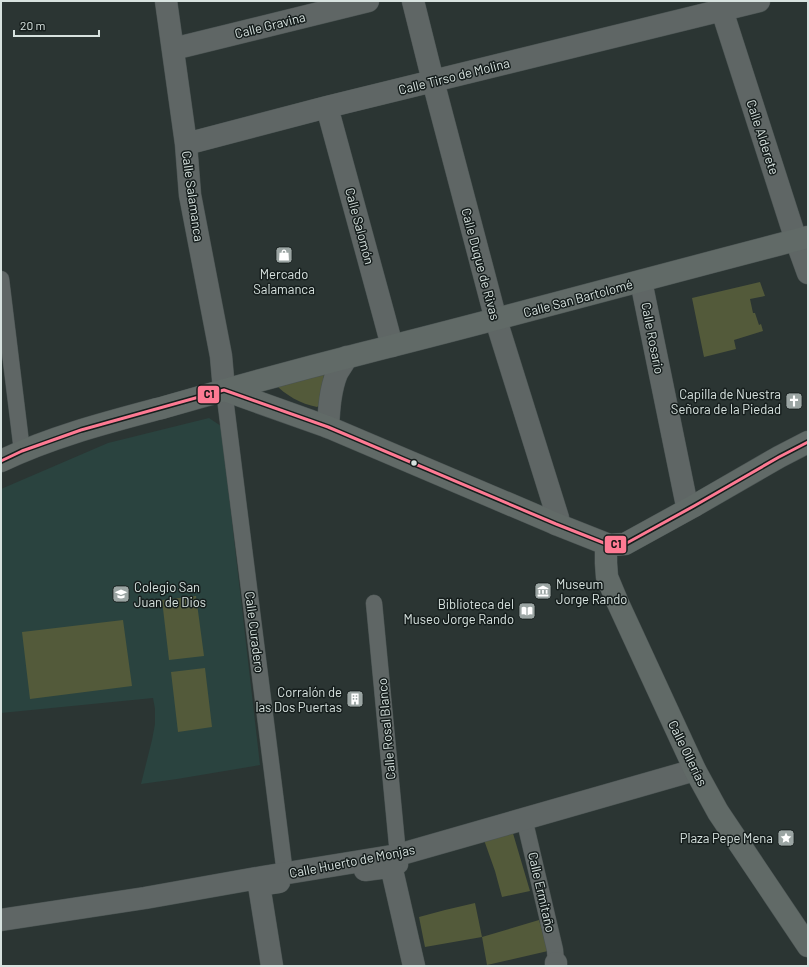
<svg xmlns="http://www.w3.org/2000/svg" width="809" height="967" viewBox="0 0 809 967" font-family="Barlow,sans-serif">
<style>
.built{fill:#2a433f}
.green{fill:#535a3a}
.lines{fill:none;stroke-linecap:round;stroke-linejoin:round}
.lane-casing{stroke:#4a5352;stroke-width:17}
.street-casing{stroke:#4a5352;stroke-width:23}
.secondary-casing{stroke:#4a5352;stroke-width:23}
.lane{stroke:#5f6665;stroke-width:16}
.street{stroke:#5f6665;stroke-width:22}
.secondary{stroke:#616a67;stroke-width:22}
.bus-1-casing{stroke:#161e1d;stroke-width:6}
.bus-1{stroke:#fe7a93;stroke-width:3}
.bus-dot{fill:#d7e2df;stroke:#161e1d;stroke-width:1.5}
.labels{text-anchor:middle;dominant-baseline:central;stroke-width:3;stroke-linejoin:round;paint-order:stroke}
.street-label{font-size:13px;fill:#d7e2df;stroke:#161e1d}
.poi-label{font-size:13px;fill:#d7e2df;stroke:#161e1d;text-anchor:end}
.line-badge{stroke:#161e1d;stroke-width:1.5}
.pale-badge-label{font-size:11px;text-anchor:middle;font-weight:bold;fill:#111}
</style>
<rect width="100%" height="100%" fill="#2b3533"/>
<path class="built" d="M209,418l12,8 39,339 -83,14 -36,5 11,-44 3,-16v-15l-2,-11 -152,15v-224l107,-46z"/>
<path class="green" d="M760,282l5,14 -15,3 3,14h2l4,12 2,-1 2,7 -29,9 2,9 -32,8 -12,-59z
M325,371l-5,23v11l-3,2c-16,-3 -32,-12 -43,-24z
M196,596l8,60 -35,4 -7,-60z
M123,620l9,66 -102,13 -8,-67z
M205,668l7,59 -34,5 -7,-60z
M512,830l18,61 -28,6 -7,-26 -11,-31z
M475,903l7,34 57,-17 9,31 -61,14 -5,-28 -57,10 -6,-30 26,-7z"/>
<g class="lines">
<g class="lane-casing">
<path id="lane" d="M1,279l21,172
M224,390l61,484
M374,603l24,252 2,10
M524,818l31,132 1,13"/>
</g>
<g class="street-casing">
<path id="street" d="M166,1l20,143 4,51 31,161 3,34
M413,1l20,80 63,239 62,198 -2,6
M719,1l77,239 12,33
M173,49l195,-48
M327,107l57,209 8,30
M186,144l141,-37 432,-106
M641,281l45,220 2,4 6,1
M328,427c1,-17 2,-37 9,-54 3,-5 7,-11 10,-16
M365,870l23,-3 4,3 22,96
M1,920l144,-22 118,-21 135,-22 297,-85
M556,963v3
M272,966l-13,-81 20,-3"/>
</g>
<g class="secondary-casing">
<path id="secondary" d="M224,390l104,37 228,97 53,21 16,-1 69,-38 85,-49 29,-15
M1,461c52,-25 108,-39 164,-54 66,-19 132,-37 199,-54 148,-37 296,-78 444,-116
M606,544v19l1,14 10,24 78,169 23,42 90,134"/>
</g>
<use href="#lane" class="lane"/>
<use href="#street" class="street"/>
<use href="#secondary" class="secondary"/>
<g class="bus-1-casing">
<path id="bus-1" d="M1,461l21,-10 59,-21 143,-40 104,37 228,97 53,21 16,-1 69,-38 85,-49 29,-15"/>
</g>
<use href="#bus-1" class="bus-1"/>
</g>
<defs>
<g id="shop-square" transform="scale(0.9)"><rect x="-9" y="-9" width="18" height="18" rx="4" fill="#9ba5a3" stroke="#161e1d"/><path d="M-5-2.5h2.3a2.7 3.5 0 0 1 5.4 0H5L5.5 6h-11ZM-1.5-2.5h3a1.5 2.3 0 0 0-3 0Z" fill="#fff"/></g>
<g id="church-square" transform="scale(0.9)"><rect x="-9" y="-9" width="18" height="18" rx="4" fill="#9ba5a3" stroke="#161e1d"/><path d="M-1.2-6h2.4v3.5h3.3v2.4h-3.3V6h-2.4V-.1h-3.3v-2.4h3.3Z" fill="#fff"/></g>
<g id="museum-square" transform="scale(0.9)"><rect x="-9" y="-9" width="18" height="18" rx="4" fill="#9ba5a3" stroke="#161e1d"/><path d="M0-6L6-3V-2H-6V-3ZM-5-1h2V3h-2ZM-1-1h2V3h-2ZM3-1h2V3H3ZM-6 4H6V6H-6Z" fill="#fff"/></g>
<g id="school-square" transform="scale(0.9)"><rect x="-9" y="-9" width="18" height="18" rx="4" fill="#9ba5a3" stroke="#161e1d"/><path d="M0-5L7-2L0 1L-7-2ZM-4 1L0 2.5L4 1V4Q0 6-4 4Z" fill="#fff"/></g>
<g id="library-square" transform="scale(0.9)"><rect x="-9" y="-9" width="18" height="18" rx="4" fill="#9ba5a3" stroke="#161e1d"/><path d="M-6-4Q-3-5.5-.7-3.5V5Q-3 3-6 4ZM6-4Q3-5.5 .7-3.5V5Q3 3 6 4Z" fill="#fff"/></g>
<g id="building-square" transform="scale(0.9)"><rect x="-9" y="-9" width="18" height="18" rx="4" fill="#9ba5a3" stroke="#161e1d"/><path d="M-4-6H4V6H1V3H-1V6H-4ZM-2.5-4.3h1.7v1.8h-1.7ZM.8-4.3h1.7v1.8H.8ZM-2.5-1h1.7V.8h-1.7ZM.8-1h1.7V.8H.8Z" fill="#fff"/></g>
<g id="sight-square" transform="scale(0.9)"><rect x="-9" y="-9" width="18" height="18" rx="4" fill="#9ba5a3" stroke="#161e1d"/><path d="M0-6L1.8-2.2L6-1.7L2.9 1.2L3.7 5.4L0 3.3L-3.7 5.4L-2.9 1.2L-6-1.7L-1.8-2.2Z" fill="#fff"/></g>
</defs>
<g fill-rule="evenodd">
<use href="#shop-square" x="284" y="255"/>
<use href="#church-square" x="794" y="401"/>
<use href="#museum-square" x="543" y="591"/>
<use href="#school-square" x="121" y="594"/>
<use href="#library-square" x="527" y="611"/>
<use href="#building-square" x="355" y="699"/>
<use href="#sight-square" x="786" y="838"/>
</g>
<circle class="bus-dot" cx="414" cy="463" r="3.5"/>
<g class="labels">
<g class="street-label">
<text transform="translate(270 25) rotate(-14)">Calle Gravina</text>
<text transform="translate(454 76) rotate(-14)">Calle Tirso de Molina</text>
<text transform="translate(763 137) rotate(72)">Calle Alderete</text>
<text transform="translate(193 196) rotate(82)">Calle Salamanca</text>
<text transform="translate(360 226) rotate(75)">Calle Salomón</text>
<text transform="translate(481 264) rotate(75)">Calle Duque de Rivas</text>
<text transform="translate(578 298) rotate(-15)">Calle San Bartolomé</text>
<text transform="translate(653 338) rotate(79)">Calle Rosario</text>
<text transform="translate(255 632) rotate(83)">Calle Curadero</text>
<text transform="translate(386 729) rotate(-95)">Calle Rosal Blanco</text>
<text transform="translate(688 753) rotate(64)">Calle Ollerías</text>
<text transform="translate(352 861) rotate(-11)">Calle Huerto de Monjas</text>
<text transform="translate(542 892) rotate(77)">Calle Ermitaño</text>
</g>
<g class="poi-label">
<text x="284" y="274" text-anchor="middle">Mercado<tspan x="284" dy="15">Salamanca</tspan></text>
<text x="781" y="394">Capilla de Nuestra<tspan x="781" dy="15">Señora de la Piedad</tspan></text>
<text x="556" y="584" text-anchor="start">Museum<tspan x="556" dy="15">Jorge Rando</tspan></text>
<text x="134" y="587" text-anchor="start">Colegio San<tspan x="134" dy="15">Juan de Dios</tspan></text>
<text x="514" y="604">Biblioteca del<tspan x="514" dy="15">Museo Jorge Rando</tspan></text>
<text x="342" y="692">Corralón de<tspan x="342" dy="15">las Dos Puertas</tspan></text>
<text x="773" y="838">Plaza Pepe Mena</text>
</g>
</g>
<g class="line-badge">
<rect x="197" y="385" width="23" height="19" rx="4" fill="#fe7a93"/>
<rect x="604" y="535" width="23" height="19" rx="4" fill="#fe7a93"/>
</g>
<g class="pale-badge-label">
<text x="209" y="398">C1</text>
<text x="616" y="548">C1</text>
</g>
<rect width="809" height="967" fill="none" stroke="#d7e2df" stroke-width="4"/>
<path d="M14 30v6h85v-6" fill="none" stroke="#d7e2df" stroke-width="2"/>
<text x="20" y="30" font-size="12" fill="#d7e2df" stroke="#161e1d" stroke-width="3" paint-order="stroke">20 m</text>
</svg>
